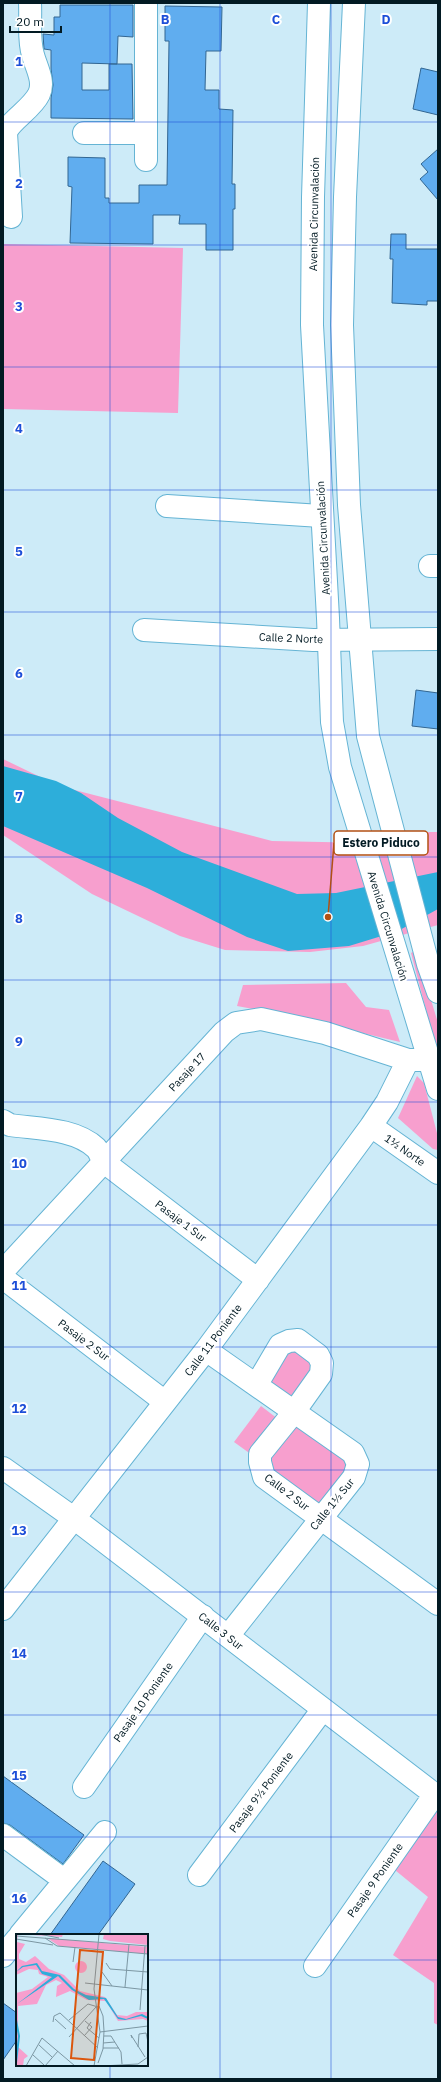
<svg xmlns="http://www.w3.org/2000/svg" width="441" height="2082" viewBox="0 0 441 2082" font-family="'IBM Plex Sans',sans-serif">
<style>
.green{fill:#f79fce}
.water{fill:#2daeda}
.building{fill:#60adef;stroke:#326692}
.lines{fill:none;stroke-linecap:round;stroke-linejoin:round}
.minor-casing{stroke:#65b4d4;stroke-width:24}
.major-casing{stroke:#65b4d4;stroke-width:24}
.minor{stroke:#fff;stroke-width:22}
.major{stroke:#fff;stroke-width:22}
.grid{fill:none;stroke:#1d4ed8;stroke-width:1;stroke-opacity:0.55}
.labels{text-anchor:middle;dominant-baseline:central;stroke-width:4;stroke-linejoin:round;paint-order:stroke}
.street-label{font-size:11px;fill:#021a23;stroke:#fff}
.inset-river{fill:none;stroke:#2daeda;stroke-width:2}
.inset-road{fill:none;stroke:#7c97a3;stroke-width:1}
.view{fill:#dc560d;fill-opacity:0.15;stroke:#dc560d;stroke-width:2}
.inset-edge{fill:none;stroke:#021a23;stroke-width:2}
.grid-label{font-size:13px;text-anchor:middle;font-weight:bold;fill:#1d4ed8;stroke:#fff;stroke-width:4;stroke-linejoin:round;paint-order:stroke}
.leader{fill:none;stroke:#b25014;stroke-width:1.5}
.callout-dot{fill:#b25014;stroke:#fff;stroke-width:1.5}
.callout{fill:#fff;stroke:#b25014;stroke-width:1.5}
.callout-label{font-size:12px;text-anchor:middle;font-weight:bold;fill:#021a23}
</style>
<rect width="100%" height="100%" fill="#cdebf8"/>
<path class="green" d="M3,244l180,4 -5,165 -175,-4z
M3,759l56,27 213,55 99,2 51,-11h16v93l-75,21 -53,6 -85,-2 -45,-14 -88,-42 -89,-59z
M416,950l22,73v32l-27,-102z
M346,983l20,24 23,3 11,32 -100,-24 -63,-12 6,-21z
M417,1076l7,7 14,54v13l-5,-1 -35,-31z
M280,1345l38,10 -23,57 63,52 -37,53 -60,-47 33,-58 -37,-28z
M261,1406l17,13 -26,36 -18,-13z
M438,1806v219l-4,-2v-40l-41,-28 35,-58 -38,-31z"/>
<path class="water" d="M3,766l53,15 25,12 37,25 64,34 115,42 39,-1 102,-21v37l-40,22 -49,15 -61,5 -41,-14 -100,-49 -144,-62z"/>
<path class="building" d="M60,5h73v32l-15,-1 -1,28 -35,-1v27h27v-26h23l1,55 -82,-1v-20l2,-13 -2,-16v-19l-7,-1 -1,-15 11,1v-18h6z
M165,6l57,1 -1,44h-15l-1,39h14v19l14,1 -1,74h3v25h-2v41h-27v-26h-27l1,-9h-27v29l-83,-1 2,-56 -4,-1v-29l37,1v40h4v5h30v-18h28l2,-144h-4z
M421,68l17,4v43l-25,-6z
M438,149v51l-18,-21 8,-7 -7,-8z
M391,234h15v15h32v52h-11v4l-35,-2 1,-44h-3z
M416,690l22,3v36l-26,-3z
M3,1776l81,59 -21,29 -53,-39 -7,-2z
M103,1861l32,23 -37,51h-48z
M3,2003l14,10v27l-14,20z"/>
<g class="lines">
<g class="minor-casing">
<path id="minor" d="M146,3v157
M84,133h62
M11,217l-5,-84c3,-12 26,-24 33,-39 6,-13 -3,-27 -6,-39 -5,-16 -2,-36 -3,-52
M167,506l154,10
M430,566h8
M144,630l169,10 125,-1
M3,1121l7,4c27,4 65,3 86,23 3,3 5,9 8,14l154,118
M371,1126l67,47
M3,1271l221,-239 12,-9 25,-4 64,14 83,27h14
M3,1278l162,124
M206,1350l147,103 5,11 -4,13 -126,159
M257,1384l23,-39 9,-4 9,-1 20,15 4,8 -1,11 -27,38 -34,42v8l4,15 174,127
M3,1468l72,51 363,278
M3,1609l203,-259 165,-224 16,-24 21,-42
M84,1787l119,-171
M3,1835l61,45
M199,1875l124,-166
M20,1935l85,-103
M3,1956l14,-17
M315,1966l120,-172"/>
</g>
<g class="major-casing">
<path id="major" d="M319,3l-6,194 -1,128 16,293 4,104 8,45 98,322
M354,3l-9,194 -3,128 7,180 19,231 60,228 10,28"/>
</g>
<use href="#minor" class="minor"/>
<use href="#major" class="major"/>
</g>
<path class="grid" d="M110,3v1932M220,3v2076M331,3v2076M3,122h435M3,245h435M3,367h435M3,490h435M3,612h435M3,735h435M3,857h435M3,980h435M3,1102h435M3,1225h435M3,1347h435M3,1470h435M3,1592h435M3,1715h435M3,1837h435M3,1960h14M147,1960h291M110,2065v14"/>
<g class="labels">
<g class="street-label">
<text transform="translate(314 214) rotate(-89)">Avenida Circunvalación</text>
<text transform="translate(323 538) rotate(-93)">Avenida Circunvalación</text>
<text transform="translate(291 638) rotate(2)">Calle 2 Norte</text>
<text transform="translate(388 926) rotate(73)">Avenida Circunvalación</text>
<text transform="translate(187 1072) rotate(-47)">Pasaje 17</text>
<text transform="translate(405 1150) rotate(35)">1½ Norte</text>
<text transform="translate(181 1221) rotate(37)">Pasaje 1 Sur</text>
<text transform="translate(84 1340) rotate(37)">Pasaje 2 Sur</text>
<text transform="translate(213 1340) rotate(-53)">Calle 11 Poniente</text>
<text transform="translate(287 1492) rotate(37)">Calle 2 Sur</text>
<text transform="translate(332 1504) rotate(-51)">Calle 1½ Sur</text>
<text transform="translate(221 1631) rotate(38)">Calle 3 Sur</text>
<text transform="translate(143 1702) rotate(-55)">Pasaje 10 Poniente</text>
<text transform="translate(261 1792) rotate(-53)">Pasaje 9½ Poniente</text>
<text transform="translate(375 1880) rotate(-55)">Pasaje 9 Poniente</text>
</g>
</g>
<g transform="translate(16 1934)">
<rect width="132" height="132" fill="#cdebf8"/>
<path d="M0,0h47l-1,3 -44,-3 -1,8 8,2 -6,10v5l7,3 9,-6 14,13 15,6 16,16 25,6 12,18 10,1 9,-4h12v9l-5,-2 -25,2 -12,-20 -19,-1 -17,-9 -14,6 1,-11 5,-3 -6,-3 -10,5 -9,19 -19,2v41l10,9 -4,3 -1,7h-7v-73l16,-4 16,-12 -9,-3 -1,-4 -9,-1 -13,6zM88,0h44v11l-38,-4 -7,-2zM31,4l101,9v7l-89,-8zM59 33a6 6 0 1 1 12 0a6 6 0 1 1-12 0Z" fill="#f79fce"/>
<path d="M21,29l5,8 18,4 14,14 12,6 20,3 12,19 8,2 16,-5 6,3v2l-7,-3 -16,4 -7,-1 -14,-20 -15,1 -17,-10 -14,-14 -41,28 35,-27 -10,-3 -6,-9 -13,2 -7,5 6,-6z" fill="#2daeda"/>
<path class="inset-river" d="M0,86l3,16 -3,27"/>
<path class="inset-road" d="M23,0l20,4M0,2l132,10M29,4l12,8 91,8M0,5l37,6M57,28l2,-15M90,29l4,6 38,3M86,38l10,14M69,49l63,7M109,53l4,-43M124,76l5,-64M39,85l11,10M53,86l19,-16 10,3M37,88l1,-6 6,-3 38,35M75,88l-4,6 12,10M84,98l48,-6M68,102l8,-9 -7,-6M88,102h7l10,16 1,12M53,103l27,-30M116,104l-1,-3 14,22M87,109l12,-1M23,111l13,12M122,113l1,-13 7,-1 2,9M87,114h16M17,121l11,10M82,129l5,-14 1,-18 -1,-15 -4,-10M10,132l16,-28 33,28M29,132l13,-15M78,132l6,-34 -6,-43 5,-55M86,132l36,-2 10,-7"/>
<path class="view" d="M64,16l23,2 -9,108 -23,-2z"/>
<rect width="132" height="132" class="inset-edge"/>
</g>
<g class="grid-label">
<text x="165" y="24">B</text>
<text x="276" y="24">C</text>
<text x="386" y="24">D</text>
<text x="19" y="66">1</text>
<text x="19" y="188">2</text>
<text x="19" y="311">3</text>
<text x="19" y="433">4</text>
<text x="19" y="556">5</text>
<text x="19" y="678">6</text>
<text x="19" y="801">7</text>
<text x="19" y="923">8</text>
<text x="19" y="1046">9</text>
<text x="19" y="1168">10</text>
<text x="19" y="1290">11</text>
<text x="19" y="1413">12</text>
<text x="19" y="1535">13</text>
<text x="19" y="1658">14</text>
<text x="19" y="1780">15</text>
<text x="19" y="1903">16</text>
</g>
<path class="leader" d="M328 917L334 843"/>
<circle class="callout-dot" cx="328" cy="917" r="4"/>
<rect class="callout" x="334" y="831" width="94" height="24" rx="4"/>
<g class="callout-label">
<text x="381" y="847">Estero Piduco</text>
</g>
<rect width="441" height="2082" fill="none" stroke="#021a23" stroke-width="8"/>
<path d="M10 26v6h51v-6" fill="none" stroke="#021a23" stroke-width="2"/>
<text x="16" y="26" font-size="12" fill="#021a23" stroke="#ffffff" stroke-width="3" paint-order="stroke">20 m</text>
</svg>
